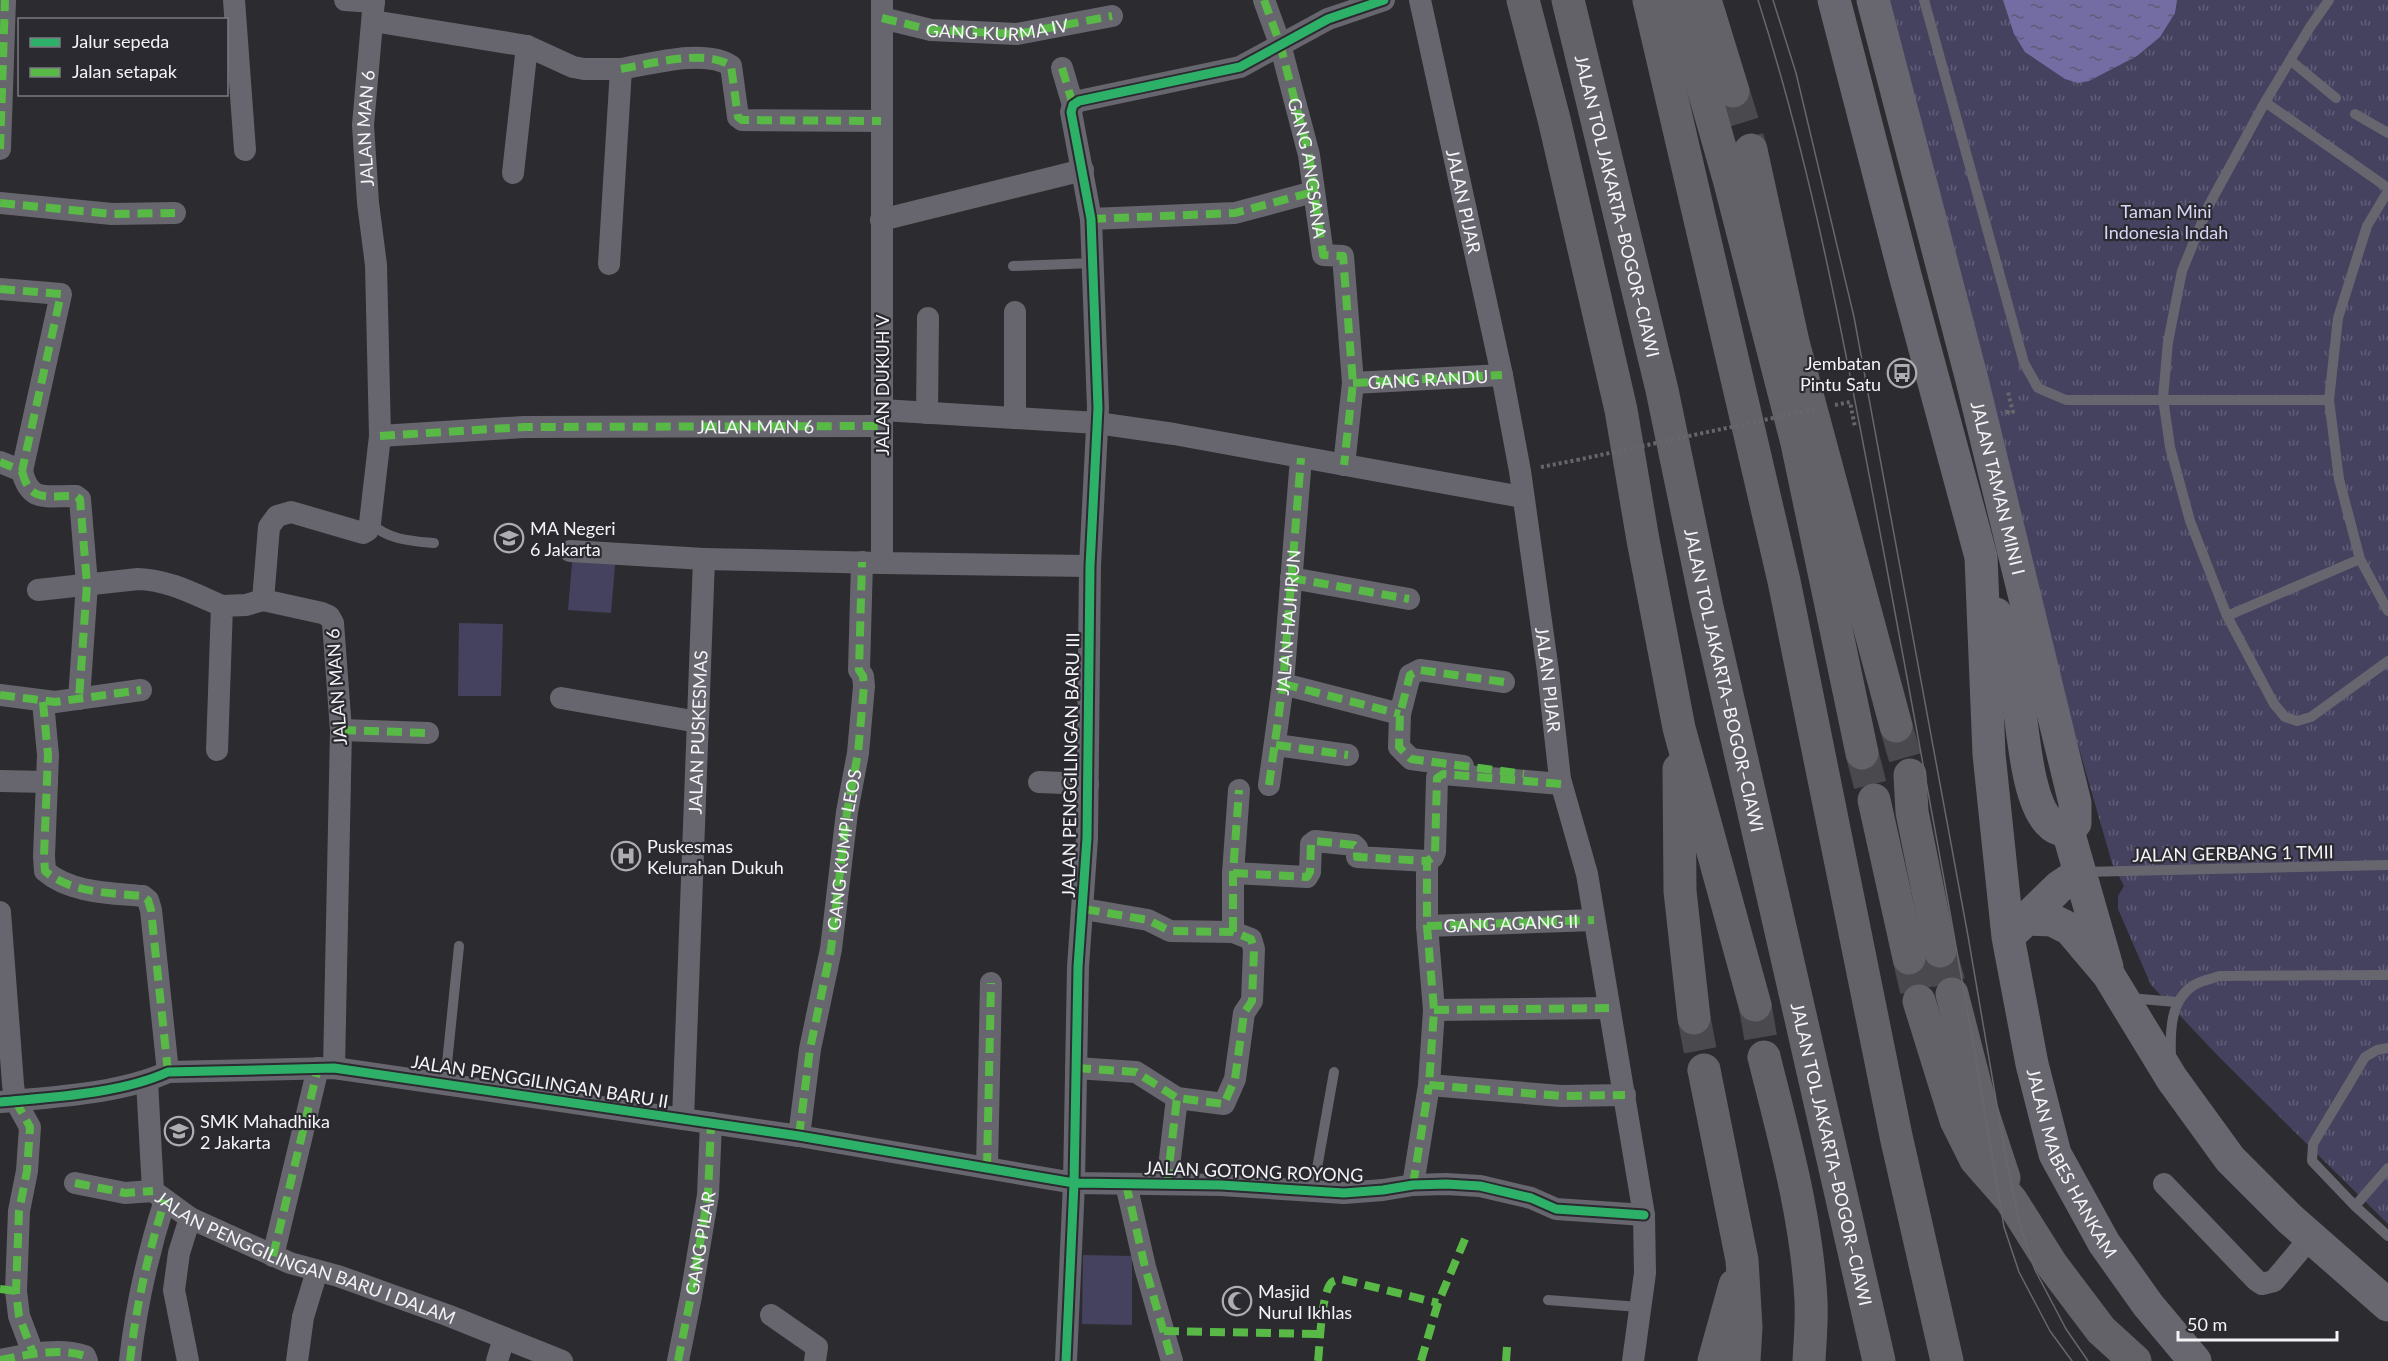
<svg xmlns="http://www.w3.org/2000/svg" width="2388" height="1361" viewBox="0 0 2388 1361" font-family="Lato,sans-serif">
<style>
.park{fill:url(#park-tufts)}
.pitch{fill:#454260}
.water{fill:url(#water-ripples)}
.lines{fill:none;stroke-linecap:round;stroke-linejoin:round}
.highway-tunnel{stroke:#4a494d;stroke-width:33;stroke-dasharray:33 16;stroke-linecap:butt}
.path{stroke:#67666b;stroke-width:4;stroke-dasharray:3 3;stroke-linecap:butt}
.lane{stroke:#67666e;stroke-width:10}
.street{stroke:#67666e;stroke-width:22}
.primary{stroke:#686770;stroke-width:33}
.highway{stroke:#636269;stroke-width:33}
.tram{stroke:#68676b;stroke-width:1.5}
.path-bridge{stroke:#67666b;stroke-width:4;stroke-dasharray:3 3;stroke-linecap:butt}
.quiet{stroke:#58b947;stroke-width:8;stroke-dasharray:15 8;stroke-linecap:butt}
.cycleway-casing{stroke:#2b2a30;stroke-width:13}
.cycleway{stroke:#2db169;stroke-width:9}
.labels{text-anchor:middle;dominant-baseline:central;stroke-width:4.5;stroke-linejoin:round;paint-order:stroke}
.street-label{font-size:18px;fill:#f4f4f7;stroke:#2b2a30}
.park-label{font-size:18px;fill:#d7d5f7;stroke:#2b2a30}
.poi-label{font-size:18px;fill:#f4f4f7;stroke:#2b2a30;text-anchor:start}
</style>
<defs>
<pattern id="park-tufts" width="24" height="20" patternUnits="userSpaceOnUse" patternTransform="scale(1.5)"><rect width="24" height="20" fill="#454260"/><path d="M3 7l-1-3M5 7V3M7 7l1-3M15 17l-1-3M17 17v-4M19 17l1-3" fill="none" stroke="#605e78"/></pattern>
<pattern id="water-ripples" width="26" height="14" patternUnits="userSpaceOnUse" patternTransform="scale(1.5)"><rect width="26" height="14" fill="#736da3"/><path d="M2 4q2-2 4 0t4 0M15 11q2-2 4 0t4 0" fill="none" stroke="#5e5b76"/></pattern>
</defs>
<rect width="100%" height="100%" fill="#2c2b2f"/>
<path class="park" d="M1877,0h511v1224l-168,-166 -69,-73 -33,-76v-13l6,-10 -12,-23 -80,-278z"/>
<path class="pitch" d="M573,551l43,3 -5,59 -43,-3z
M459,623l44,1 -2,72h-43z
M1083,1255l49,1v69l-50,-1z"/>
<path class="water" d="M2003,0h174l-2,13 -15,24 -23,19 -48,25 -11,2 -13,-4 -40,-27 -11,-18z"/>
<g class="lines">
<path class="highway-tunnel" d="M1733,91l18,59
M1896,726l14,49
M1862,753l12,47
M1940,951l12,43
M1909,958l10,43
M1755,1005l9,52
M1694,1018l10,52"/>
<path class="path" d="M1835,405l15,-3 5,25
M2006,412h7l-5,-20
M1541,467l36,-7"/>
<path class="lane" d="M1924,0l100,363 14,25 28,12h263
M2329,0l-19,27 -45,75 -56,103 -27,66 -14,71 -5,56 7,49 20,74 37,95 47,88 11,13 12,4 14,-4 77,-56
M2290,60l46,38
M2265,102l123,86
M2355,114l33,19
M2388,191l-21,35 -29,92 -9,82 10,79 21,80 28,52
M1013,266l80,-3
M370,523c19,17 40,18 64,20
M2227,616l133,-57
M2083,872l305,-7
M2129,998l47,4
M2388,1048l-11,2 -12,7 -52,87 -1,17 43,45 33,30
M2171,1057c-1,-26 -1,-59 25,-73 7,-4 16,-5 23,-8l169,-1
M445,1083l14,-137
M1313,1191l21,-119
M2355,1206l33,-38
M1548,1300l91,7"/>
<g class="street">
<path d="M234,0l11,150"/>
<path d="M345,0l29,2"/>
<path d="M882,0v563l208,3"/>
<path d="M1264,0l16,44 29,111 14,100 20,1 10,127 -9,82"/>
<path id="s1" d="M1420,0l82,375 18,96 28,200 12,108 27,95 57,341 1,58 -12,88"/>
<path d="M882,18l49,12 86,4 95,-18"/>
<path d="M373,21l154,25 46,21 11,2h37l-12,195"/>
<path d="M1062,68l11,37"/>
<path d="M621,69c29,-5 85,-21 110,-3l7,51 4,3 139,1"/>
<path d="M0,149l5,-149"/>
<path d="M513,173l14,-127"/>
<path d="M0,203l112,11 63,-1"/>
<path d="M1091,219l144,-6 78,-21"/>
<path d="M881,220l202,-50"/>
<path d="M0,289l61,5 -39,177 -22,-9"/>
<path d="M1015,312v106"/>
<path id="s2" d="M1353,383l149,-8"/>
<path d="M882,410l215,13 77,11 348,63"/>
<path d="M927,413l1,-95"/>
<path id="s3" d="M380,436l144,-9 358,-1"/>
<path d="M22,471c8,33 25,24 54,25l4,3 7,85 -8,115"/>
<path d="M570,551l134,8"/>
<path d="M1291,578l118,21"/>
<path d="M38,590l100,-11c31,1 56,15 84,27"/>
<path d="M1283,684l117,30"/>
<path d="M0,695l55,7 86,-12"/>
<path d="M561,698l137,24"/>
<path d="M43,702l5,53 -4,101 1,15c25,22 66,22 98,25l5,4 3,10 17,162"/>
<path d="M341,730l87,3"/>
<path d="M1276,745l72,10"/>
<path d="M217,750l5,-144 24,-1 17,-5"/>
<path d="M1463,766l-52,-7 -12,-12 1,-33 10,-39 10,-5 84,12"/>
<path d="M0,781l47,1"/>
<path d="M1039,782l49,2"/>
<path d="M1561,784l-118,-10 -6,4 -2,74 -2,5 -6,4v65l7,84 -5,75 132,11 64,-1"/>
<path d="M1269,785l14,-101 18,-226"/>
<path d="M1233,873l74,4 3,-5 1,-28 4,-3 39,4 3,3v9l70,4"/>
<path d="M0,912l13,172 2,16 15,27 -3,44 -8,40 -3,80 3,25 14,37"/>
<path d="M1427,926l167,-6"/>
<path d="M1233,932v-59l6,-83"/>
<path d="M1434,1010l175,-2"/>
<path id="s4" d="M334,1068l7,-338 -8,-107 -4,-7 -7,-3 -59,-13 6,-73 8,-11 14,-4 72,21 5,-3 2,-7 10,-87 -4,-171 -8,-62 -5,-78 11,-125"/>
<path d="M1076,1068l60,4 41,26 47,6 11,-25 9,-66 8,-12 2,-52 -3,-10 -18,-7 -63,-1 -22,-11 -64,-11"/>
<path id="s5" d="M147,1081l6,110 37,27 100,45 48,13 109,39 115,46"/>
<path d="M0,1102c52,-5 120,-8 168,-30l166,-4 465,68 275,47 147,2 123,8 39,-3 30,-5 33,-1 34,2 51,12 25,11 88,6"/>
<path id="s6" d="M683,1119l21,-560 178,4"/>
<path d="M799,1136l11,-87 21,-100 16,-137 11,-59 6,-67 -1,-10 -4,-6 3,-108"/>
<path d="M987,1168l4,-185"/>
<path d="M75,1183l50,10 28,-2"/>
<path d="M1126,1184l19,83 27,94"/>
<path d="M1167,1184l10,-86"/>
<path d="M2164,1184l92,96 6,4 12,-3 36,-43"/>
<path d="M1413,1185l16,-100"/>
<path d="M273,1256l45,-188"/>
<path d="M771,1315l46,32 -2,14"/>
<path d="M0,1360c25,-5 60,-13 85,-4l2,5"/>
<path d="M130,1361c6,-55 18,-108 35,-161"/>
<path d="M188,1361l-14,-71 5,-37 11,-35"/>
<path d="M297,1361l6,-44 14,-46"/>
<path d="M497,1361l7,-23"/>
<path d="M678,1361l13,-65 17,-101 3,-72"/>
<path d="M1066,1361l8,-178 4,-216 9,-129 3,-272 8,-158 -7,-189 -20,-107 2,-7 6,-4 161,-34 88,-48 56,-19"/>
</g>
<g class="primary">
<path id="s7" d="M1834,0l71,275 76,282 8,197 19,183 24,127 23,90 49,89 44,62 47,56"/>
<path id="s8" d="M1873,0l99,380 103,423v20l-7,8"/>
<path d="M1996,614c7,24 15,48 20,72 7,33 9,116 35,138 5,5 11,6 17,7"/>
<path d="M2068,831l39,136"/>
<path d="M2026,919l26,1 18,9 38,45 64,105 58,80 60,60 98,86"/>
<path d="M2016,929l43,-42 21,-14"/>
</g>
<g class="highway">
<path d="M1523,0l31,119 67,291 22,130 36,188 76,277"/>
<path id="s9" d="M1568,0l94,390 45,217 172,754"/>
<path d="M1649,0l135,581 112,555 51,225"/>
<path d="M1678,0l51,179 68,264 65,310"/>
<path d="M1705,0l28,91"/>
<path d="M1751,150l42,192 103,384"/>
<path d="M1679,769l1,122 14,127"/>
<path d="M1910,775l2,37 28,139"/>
<path d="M1874,800l35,158"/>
<path d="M1952,994l30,117 22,67"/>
<path d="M1919,1001l37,119 20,40 35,40 41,65 49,65 34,31"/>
<path d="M1764,1057c20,80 43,162 47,244 1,20 -1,40 -2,60"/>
<path d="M1704,1070l38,190 4,67 -2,34"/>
<path d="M1714,1361l21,-76"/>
</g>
<path class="tram" d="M1758,0c59,184 92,375 128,564 41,221 82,442 118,663l15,45 31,59 22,30
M1773,0l23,73 58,244 114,619 38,222 14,67 15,45 31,59 22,32"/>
<path class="path-bridge" d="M1577,460l243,-52"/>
<g class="quiet">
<path id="s10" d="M1264,0l16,44 29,111 14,100 20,1 10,127 -9,82"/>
<path id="s11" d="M882,18l49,12 86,4 95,-18"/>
<path d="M1062,68l11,37"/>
<path d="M621,69c29,-5 85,-21 110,-3l7,51 4,3 139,1"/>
<path d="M0,149l5,-149"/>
<path d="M0,203l112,11 63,-1"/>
<path d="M1091,219l144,-6 78,-21"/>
<path d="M0,289l61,5 -39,177 -22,-9"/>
<path d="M1353,383l149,-8"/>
<path d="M380,436l144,-9 358,-1"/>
<path d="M22,471c8,33 25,24 54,25l4,3 7,85 -8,115"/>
<path d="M1291,578l118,21"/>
<path d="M1504,682l-84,-12 -10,5 -10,39 -1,33 12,12 113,15"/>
<path d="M1283,684l117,30"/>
<path d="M0,695l55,7 86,-12"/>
<path d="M43,702l5,53 -4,101 1,15c25,22 66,22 98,25l5,4 3,10 17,162"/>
<path d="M341,730l87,3"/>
<path d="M1276,745l72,10"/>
<path d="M1561,784l-118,-10 -6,4 -2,74 -2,5 -6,4v65l7,84 -5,75 132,11 64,-1"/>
<path id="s12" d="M1269,785l14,-101 18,-226"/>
<path d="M1233,873l74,4 3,-5 1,-28 4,-3 39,4 3,3v9l70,4"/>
<path id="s13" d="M1427,926l167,-6"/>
<path d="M1233,932v-59l6,-83"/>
<path d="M1434,1010l175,-2"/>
<path d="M1076,1068l60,4 41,26 47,6 11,-25 9,-66 8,-12 2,-52 -3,-10 -18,-7 -63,-1 -22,-11 -64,-11"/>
<path d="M15,1100l15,27 -3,44 -8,40 -3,80 3,25 14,37"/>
<path id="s14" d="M799,1136l11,-87 21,-100 16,-137 11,-59 6,-67 -1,-10 -4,-6 3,-108"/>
<path d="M987,1168l4,-185"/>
<path d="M75,1183l50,10 28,-2"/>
<path d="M1126,1184l19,83 27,94"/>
<path d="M1167,1184l10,-86"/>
<path d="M1413,1185l16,-100"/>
<path d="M273,1256l45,-188"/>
<path d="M0,1289l16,2"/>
<path d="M1164,1331l157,3"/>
<path d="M0,1360c25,-5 60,-13 85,-4l2,5"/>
<path d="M130,1361c6,-55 18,-108 35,-161"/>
<path id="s15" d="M678,1361l13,-65 17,-101 3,-72"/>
<path d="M1318,1361c2,-16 3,-69 14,-79 3,-2 6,-2 9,-3l97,24"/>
<path d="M1421,1361l17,-58 27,-64"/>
<path d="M1506,1361l1,-14"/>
</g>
<g class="cycleway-casing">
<path id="cycleway" d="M0,1102c52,-5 120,-8 168,-30l166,-4 465,68 275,47 147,2 123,8 39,-3 30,-5 33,-1 34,2 51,12 25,11 88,6
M1066,1361l8,-178 4,-216 9,-129 3,-272 8,-158 -7,-189 -20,-107 2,-7 6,-4 161,-34 88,-48 56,-19"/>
</g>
<use href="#cycleway" class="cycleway"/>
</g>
<defs>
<g id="bus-ring" transform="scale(1.5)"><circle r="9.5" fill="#2b2a30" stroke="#aeaeb1" stroke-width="1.5"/><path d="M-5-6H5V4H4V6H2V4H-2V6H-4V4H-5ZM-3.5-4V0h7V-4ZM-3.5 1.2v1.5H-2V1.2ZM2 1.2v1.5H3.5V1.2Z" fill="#aeaeb1"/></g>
<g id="school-ring" transform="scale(1.5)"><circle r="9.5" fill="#2b2a30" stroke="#aeaeb1" stroke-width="1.5"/><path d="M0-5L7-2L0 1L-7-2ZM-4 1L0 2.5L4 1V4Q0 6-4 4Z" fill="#aeaeb1"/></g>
<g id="hospital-ring" transform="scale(1.5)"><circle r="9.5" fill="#2b2a30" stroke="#aeaeb1" stroke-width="1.5"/><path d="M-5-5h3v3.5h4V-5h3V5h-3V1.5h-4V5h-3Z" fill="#aeaeb1"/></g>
<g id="mosque-ring" transform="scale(1.5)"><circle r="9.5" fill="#2b2a30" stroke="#aeaeb1" stroke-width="1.5"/><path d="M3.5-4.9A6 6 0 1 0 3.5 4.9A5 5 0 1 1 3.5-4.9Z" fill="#aeaeb1"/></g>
</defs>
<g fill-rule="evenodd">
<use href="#bus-ring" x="1902" y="373"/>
<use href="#school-ring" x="509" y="538"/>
<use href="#hospital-ring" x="626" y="856"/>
<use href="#school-ring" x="179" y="1131"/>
<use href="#mosque-ring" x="1237" y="1301"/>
</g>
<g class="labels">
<g class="street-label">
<text stroke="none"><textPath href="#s11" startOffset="117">GANG KURMA IV</textPath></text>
<text stroke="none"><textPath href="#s4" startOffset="1107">JALAN MAN 6</textPath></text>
<text stroke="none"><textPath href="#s10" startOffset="174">GANG ANGSANA</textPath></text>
<text stroke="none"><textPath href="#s1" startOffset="206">JALAN PIJAR</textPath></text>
<text stroke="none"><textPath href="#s9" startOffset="212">JALAN TOL JAKARTA–BOGOR–CIAWI</textPath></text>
<text stroke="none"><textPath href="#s2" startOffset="75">GANG RANDU</textPath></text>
<text transform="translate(882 385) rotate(-90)">JALAN DUKUH V</text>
<text stroke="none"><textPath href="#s3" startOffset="376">JALAN MAN 6</textPath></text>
<text stroke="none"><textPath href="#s8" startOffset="504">JALAN TAMAN MINI I</textPath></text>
<text stroke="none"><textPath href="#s12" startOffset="164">JALAN HAJI IRUN</textPath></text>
<text stroke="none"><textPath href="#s1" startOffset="692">JALAN PIJAR</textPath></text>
<text stroke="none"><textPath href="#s9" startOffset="698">JALAN TOL JAKARTA–BOGOR–CIAWI</textPath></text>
<text transform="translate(336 687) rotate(-94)">JALAN MAN 6</text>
<text stroke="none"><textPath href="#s6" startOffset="387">JALAN PUSKESMAS</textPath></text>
<text transform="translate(1070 765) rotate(-89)">JALAN PENGGILINGAN BARU III</text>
<text stroke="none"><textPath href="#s14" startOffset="290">GANG KUMPI LEOS</textPath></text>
<text transform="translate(2233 853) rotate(-1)">JALAN GERBANG 1 TMII</text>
<text stroke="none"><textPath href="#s13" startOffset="84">GANG AGANG II</textPath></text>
<text transform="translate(540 1081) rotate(9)">JALAN PENGGILINGAN BARU II</text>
<text stroke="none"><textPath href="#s9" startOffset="1184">JALAN TOL JAKARTA–BOGOR–CIAWI</textPath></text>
<text stroke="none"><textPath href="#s7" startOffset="1194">JALAN MABES HANKAM</textPath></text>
<text transform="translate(1254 1171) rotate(2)">JALAN GOTONG ROYONG</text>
<text stroke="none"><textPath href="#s15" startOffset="120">GANG PILAR</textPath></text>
<text stroke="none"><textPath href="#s5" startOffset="278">JALAN PENGGILINGAN BARU I DALAM</textPath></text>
</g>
<g class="park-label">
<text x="2166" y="211">Taman Mini<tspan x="2166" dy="21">Indonesia Indah</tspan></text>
</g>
<g class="poi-label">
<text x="1881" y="363" text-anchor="end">Jembatan<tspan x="1881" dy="21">Pintu Satu</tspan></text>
<text x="530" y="528">MA Negeri<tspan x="530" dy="21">6 Jakarta</tspan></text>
<text x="647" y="846">Puskesmas<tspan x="647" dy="21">Kelurahan Dukuh</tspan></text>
<text x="200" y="1121">SMK Mahadhika<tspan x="200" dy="21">2 Jakarta</tspan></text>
<text x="1258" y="1291">Masjid<tspan x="1258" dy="21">Nurul Ikhlas</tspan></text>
</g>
</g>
<rect x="18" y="18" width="210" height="78" fill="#2b2a30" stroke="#7b7b80" stroke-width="1.5"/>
<rect x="30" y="38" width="30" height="9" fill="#2db169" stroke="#7b7b80" stroke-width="1.5"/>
<text x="72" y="48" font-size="18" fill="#f4f4f7">Jalur sepeda</text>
<rect x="30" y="68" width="30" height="9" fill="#58b947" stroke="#7b7b80" stroke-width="1.5"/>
<text x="72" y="78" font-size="18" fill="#f4f4f7">Jalan setapak</text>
<path d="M2178 1331v9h159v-9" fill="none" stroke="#f4f4f7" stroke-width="3"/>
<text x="2187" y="1331" font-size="18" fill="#f4f4f7" stroke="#2b2a30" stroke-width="4.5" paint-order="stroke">50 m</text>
</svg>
